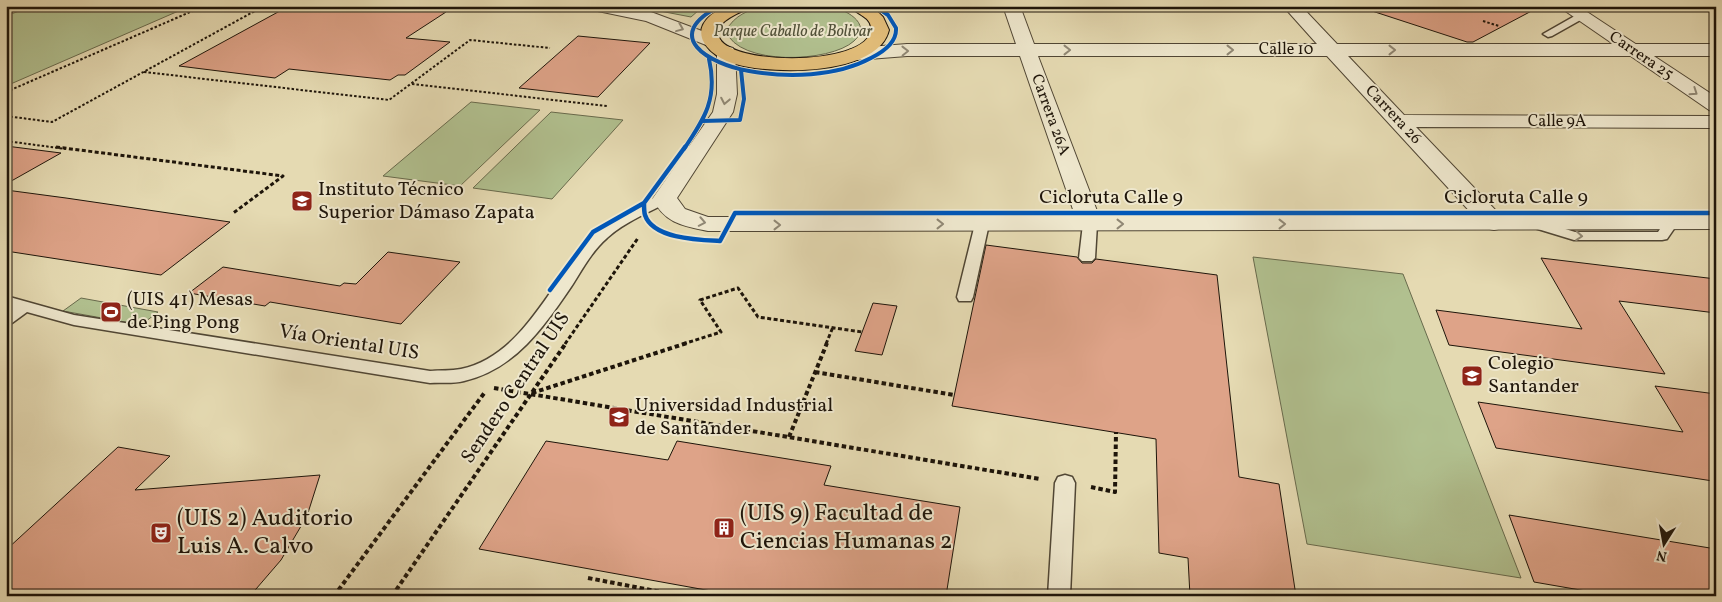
<svg xmlns="http://www.w3.org/2000/svg" width="1722" height="602" viewBox="0 0 1722 602" font-family="Vollkorn,serif">
<style>
.green{fill:#b1c08f;stroke:#686a4c}
.building{fill:#dea388;stroke:#1e150a}
.lines{fill:none;stroke-linecap:round;stroke-linejoin:round}
.service-casing{stroke:#504634;stroke-width:3}
.minor-casing{stroke:#504634;stroke-width:2}
.tertiary-casing{stroke:#504634;stroke-width:2}
.primary-casing{stroke:#1e150a;stroke-width:2}
.path-far2{stroke:#1e150a;stroke-width:2;stroke-dasharray:2.5 2;stroke-linecap:butt}
.path-far1{stroke:#1e150a;stroke-width:3;stroke-dasharray:4 2.5;stroke-linecap:butt}
.path{stroke:#1e150a;stroke-width:4;stroke-dasharray:4.5 3;stroke-linecap:butt}
.service{fill:#eee7cd;fill-rule:evenodd}
.minor{fill:#eee7cd;fill-rule:evenodd}
.tertiary{fill:#eee7cd;fill-rule:evenodd}
.primary{fill:#e2bd79;fill-rule:evenodd}
.cycleway-far1-casing{stroke:#eee7cd;stroke-width:5.5}
.cycleway-casing{stroke:#eee7cd;stroke-width:8}
.cycleway-far1{stroke:#0057b8;stroke-width:4}
.cycleway{stroke:#0057b8;stroke-width:4.5}
.oneway{stroke:#908875}
.labels{text-anchor:middle;dominant-baseline:central;stroke-width:4;stroke-linejoin:round;paint-order:stroke}
.far-park-label{font-size:16px;font-style:italic;fill:#515139;stroke:#eee7cd}
.far-street-label{font-size:16px;fill:#1e150a;stroke:#eee7cd}
.poi-label{font-size:20px;fill:#1e150a;stroke:#eee7cd;text-anchor:start}
.street-label{font-size:20px;fill:#1e150a;stroke:#eee7cd}
.near-poi-label{font-size:24px;fill:#1e150a;stroke:#eee7cd;text-anchor:start}
</style>
<rect width="100%" height="100%" fill="#e5dab2"/>
<filter id="stains"><feTurbulence type="fractalNoise" baseFrequency=".004" numOctaves="4"/><feColorMatrix values="0 0 0 0 .2 0 0 0 0 .09 0 0 0 0 .02 0 0 0 .5 -.17"/></filter>
<radialGradient id="worn" r=".72"><stop offset=".6" stop-color="#630" stop-opacity="0"/><stop offset="1" stop-color="#630" stop-opacity=".3"/></radialGradient>
<path class="green" d="M32,6h158l-184,80v-70z
M634,6l65,4 -8,7z
M766,6c20,0 42,-2 62,0 15,2 46,17 26,35 -24,22 -116,25 -128,-10 8,-16 24,-22 40,-25z
M471,102l69,8 -80,76 -77,-10z
M551,112l72,8 -71,79 -79,-11z
M1253,257l150,17 118,304 -214,-34z
M81,298l77,14 -17,13 -78,-14z"/>
<path class="building" d="M289,6h102l55,6 -40,26 44,4 -45,33h-7l-8,5 -101,-11 -14,9 -96,-12z
M1373,6h168l-68,36h-6l-95,-31z
M578,36l72,7 -52,54 -79,-9z
M6,146l55,7 -55,31z
M6,190l60,8 164,24 -69,53 -155,-24z
M986,245l91,12 5,6h10l4,-4 121,16 22,202 40,7 17,112h-106l-2,-38 -29,-5 -3,-114 -204,-33z
M388,252l72,10 -59,62 -131,-22 -5,4 -76,-13 34,-26 117,19 4,-3 12,1z
M1541,258l175,21v34l-97,-12 46,73 -216,-29 -13,-35 146,19z
M873,303l24,3 -15,49 -27,-4z
M1655,386l61,8v91l-3,-4 -217,-33 -18,-46 205,30z
M546,441l122,19 9,-19 154,25 -7,19 136,22 -14,89h-207l-260,-47z
M118,447l52,9 -35,34 185,-15 -13,41 -26,44 -31,36h-244v-46z
M1509,515l207,34v47h-101l-81,-14z"/>
<g class="lines">
<g class="service-casing">
<path id="service" d="M1580,13l5,3 -1,2 -32,18 -4,1 -5,-3z
M665,194l5,1 2,3 -2,3c-20,11 -46,21 -63,37 -14,12 -24,30 -34,46 -28,41 -57,85 -109,97 -11,3 -23,1 -34,2l-356,-58 -47,-13 -15,11 -6,1v-13l5,-3 -5,-2v-10l68,19 356,56c10,-1 21,0 31,-2 65,-14 92,-93 134,-136 11,-11 55,-36 70,-39z
M1533,219l42,13h83l8,-12h10l2,3 -11,16 -5,1h-88l-46,-14 -2,-3 2,-3z
M982,220l5,1 2,3 -16,73 -2,4h-12l-2,-4 18,-73 2,-3z
M1090,220l5,1 2,3 -2,34 -3,3h-10l-3,-3 4,-34 2,-3z
M1065,475l7,2 3,6 -5,113h-22l7,-113 3,-6z"/>
</g>
<g class="minor-casing">
<path id="minor" d="M1003,6h17l14,38h283l-34,-38h18l36,38h379v12h-368l56,59 312,1v12l-300,-1 87,91 3,5 -3,5 -9,2 -9,-2 -158,-172h-289l64,168 -3,5 -9,2 -9,-2 -3,-5 -58,-168h-113l-51,4 -7,-2 -2,-4 2,-4 7,-2 51,-4h109z"/>
</g>
<g class="tertiary-casing">
<path id="tertiary" d="M591,6h33l27,6 67,25 3,4 -3,4 -6,1 -6,-1 -60,-24 -53,-11z
M1558,6h20l138,91v15l-7,-2z
M726,46l7,2 2,4 2,42 -4,18 -56,86 8,11 23,8 1008,-2v14l-1008,2c-24,-5 -45,-8 -55,-33l60,-86 4,-18v-42l2,-4z"/>
</g>
<g class="primary-casing">
<path id="primary" d="M726,6h21l-2,4c-7,3 -18,8 -23,14 -32,42 152,48 149,3 -1,-11 -16,-13 -21,-21l24,2 9,9 6,13c-11,47 -121,45 -157,33 -20,-7 -44,-27 -22,-47 4,-4 11,-7 16,-10z"/>
</g>
<path class="path-far2" d="M1483,21l16,5
M144,72l245,28 81,-60 80,8
M412,84l195,22
M6,92l198,-86
M6,116l46,6 212,-116
M6,141l60,8"/>
<path class="path-far1" d="M56,147l227,29 -51,38
M565,344l73,-106
M683,344l38,-12 -21,-32 38,-12 20,29 104,15
M826,344l7,-17"/>
<path class="path" d="M815,372l139,23
M494,388l546,91
M532,393l155,-50
M789,437l38,-94
M1091,487l24,5 1,-60
M588,578l94,18
M334,596l151,-204
M392,596l174,-253"/>
<use href="#service" class="service"/>
<use href="#minor" class="minor"/>
<use href="#tertiary" class="tertiary"/>
<use href="#primary" class="primary"/>
<g class="cycleway-far1-casing">
<path id="cycleway-far1" d="M720,6c-60,30 -11,58 29,65 38,7 87,6 122,-13 12,-6 26,-16 25,-30l-8,-13 -13,-9
M702,121l38,-1 4,-21 -3,-29
M684,149c21,-31 34,-51 25,-90"/>
</g>
<g class="cycleway-casing">
<path id="cycleway" d="M685,147l-41,56c0,4 0,9 1,12 8,24 54,25 75,26l15,-28h981
M550,290l43,-58 51,-29"/>
</g>
<use href="#cycleway-far1" class="cycleway-far1"/>
<use href="#cycleway" class="cycleway"/>
</g>
<defs><path id="oneway-chevron" d="M-2-3.5L2.5 0L-2 3.5" fill="none" stroke-width="1.6" stroke-linecap="round" stroke-linejoin="round" transform="scale(1.25)"/></defs>
<g class="oneway">
<use href="#oneway-chevron" transform="translate(680 28) rotate(22)"/>
<use href="#oneway-chevron" transform="translate(1067 50)"/>
<use href="#oneway-chevron" transform="translate(1230 50)"/>
<use href="#oneway-chevron" transform="translate(1392 50)"/>
<use href="#oneway-chevron" transform="translate(905 51) rotate(-1)"/>
<use href="#oneway-chevron" transform="translate(1694 92) rotate(34)"/>
<use href="#oneway-chevron" transform="translate(725 101) rotate(101)"/>
<use href="#oneway-chevron" transform="translate(702 222) rotate(11)"/>
<use href="#oneway-chevron" transform="translate(940 224)"/>
<use href="#oneway-chevron" transform="translate(1120 224)"/>
<use href="#oneway-chevron" transform="translate(1282 224)"/>
<use href="#oneway-chevron" transform="translate(777 225)"/>
<use href="#oneway-chevron" transform="translate(1579 236) rotate(4)"/>
</g>
<defs>
<g id="school-square" transform="scale(1.125)"><rect x="-9" y="-9" width="18" height="18" rx="4" fill="#8f2418" stroke="#eee7cd"/><path d="M0-5L7-2L0 1L-7-2ZM-4 1L0 2.5L4 1V4Q0 6-4 4Z" fill="#fff"/></g>
<g id="stadium-square" transform="scale(1.125)"><rect x="-9" y="-9" width="18" height="18" rx="4" fill="#8f2418" stroke="#eee7cd"/><path d="M0-5a6.5 5 0 1 0 0 10a6.5 5 0 1 0 0-10ZM-3.5-1.8h7v3.6h-7Z" fill="#fff"/></g>
<g id="university-square" transform="scale(1.125)"><rect x="-9" y="-9" width="18" height="18" rx="4" fill="#8f2418" stroke="#eee7cd"/><path d="M0-5L7-2L0 1L-7-2ZM-4 1L0 2.5L4 1V4Q0 6-4 4Z" fill="#fff"/></g>
<g id="building-square" transform="scale(1.125)"><rect x="-9" y="-9" width="18" height="18" rx="4" fill="#8f2418" stroke="#eee7cd"/><path d="M-4-6H4V6H1V3H-1V6H-4ZM-2.5-4.3h1.7v1.8h-1.7ZM.8-4.3h1.7v1.8H.8ZM-2.5-1h1.7V.8h-1.7ZM.8-1h1.7V.8H.8Z" fill="#fff"/></g>
<g id="theatre-square" transform="scale(1.125)"><rect x="-9" y="-9" width="18" height="18" rx="4" fill="#8f2418" stroke="#eee7cd"/><path d="M-5-5.5Q0-4 5-5.5V0Q5 5 0 6Q-5 5-5 0ZM-3.3-2.5H-1v1.5H-3.3ZM1-2.5H3.3v1.5H1ZM-2.8 1Q0 5.5 2.8 1Z" fill="#fff"/></g>
</defs>
<g fill-rule="evenodd">
<use href="#school-square" x="302" y="201"/>
<use href="#stadium-square" x="111" y="312"/>
<use href="#school-square" x="1472" y="376"/>
<use href="#university-square" x="619" y="417"/>
<use href="#building-square" x="724" y="528"/>
<use href="#theatre-square" x="161" y="533"/>
</g>
<g class="labels">
<g class="far-park-label">
<text x="793" y="32">Parque Caballo de Bolivar</text>
</g>
<g class="far-street-label">
<text x="1286" y="50">Calle 10</text>
<text transform="translate(1641 56) rotate(34)">Carrera 25</text>
<text transform="translate(1050 115) rotate(70)">Carrera 26A</text>
<text transform="translate(1393 115) rotate(47)">Carrera 26</text>
<text x="1557" y="122">Calle 9A</text>
</g>
<g class="poi-label">
<text x="318" y="190">Instituto Técnico<tspan x="318" dy="23">Superior Dámaso Zapata</tspan></text>
<text x="127" y="300">(UIS 41) Mesas<tspan x="127" dy="23">de Ping Pong</tspan></text>
<text x="1488" y="364">Colegio<tspan x="1488" dy="23">Santander</tspan></text>
<text x="635" y="406">Universidad Industrial<tspan x="635" dy="23">de Santander</tspan></text>
</g>
<g class="street-label">
<text x="1111" y="198">Cicloruta Calle 9</text>
<text x="1516" y="198">Cicloruta Calle 9</text>
<text transform="translate(349 343) rotate(9)">Vía Oriental UIS</text>
<text transform="translate(516 388) rotate(-56)">Sendero Central UIS</text>
</g>
<g class="near-poi-label">
<text x="740" y="514">(UIS 9) Facultad de<tspan x="740" dy="28">Ciencias Humanas 2</tspan></text>
<text x="177" y="519">(UIS 2) Auditorio<tspan x="177" dy="28">Luis A. Calvo</tspan></text>
</g>
</g>
<rect width="1722" height="602" fill="none" stroke="#e5dab2" stroke-width="25"/>
<rect x="8" y="8" width="1707" height="587" fill="none" stroke="#1e150a" stroke-width="2.5"/>
<rect x="12" y="12" width="1697" height="577" fill="none" stroke="#1e150a"/>
<g transform="translate(1664 544) rotate(191)" stroke="#eee7cd" stroke-width="4" paint-order="stroke">
<path d="M0-4L9 19L0 12L-9 19Z" fill="#1e150a"/>
<text y="-8" font-size="14" font-weight="bold" text-anchor="middle" fill="#1e150a">N</text>
</g>
<rect width="100%" height="100%" filter="url(#stains)"/>
<rect width="100%" height="100%" fill="url(#worn)"/>
</svg>
